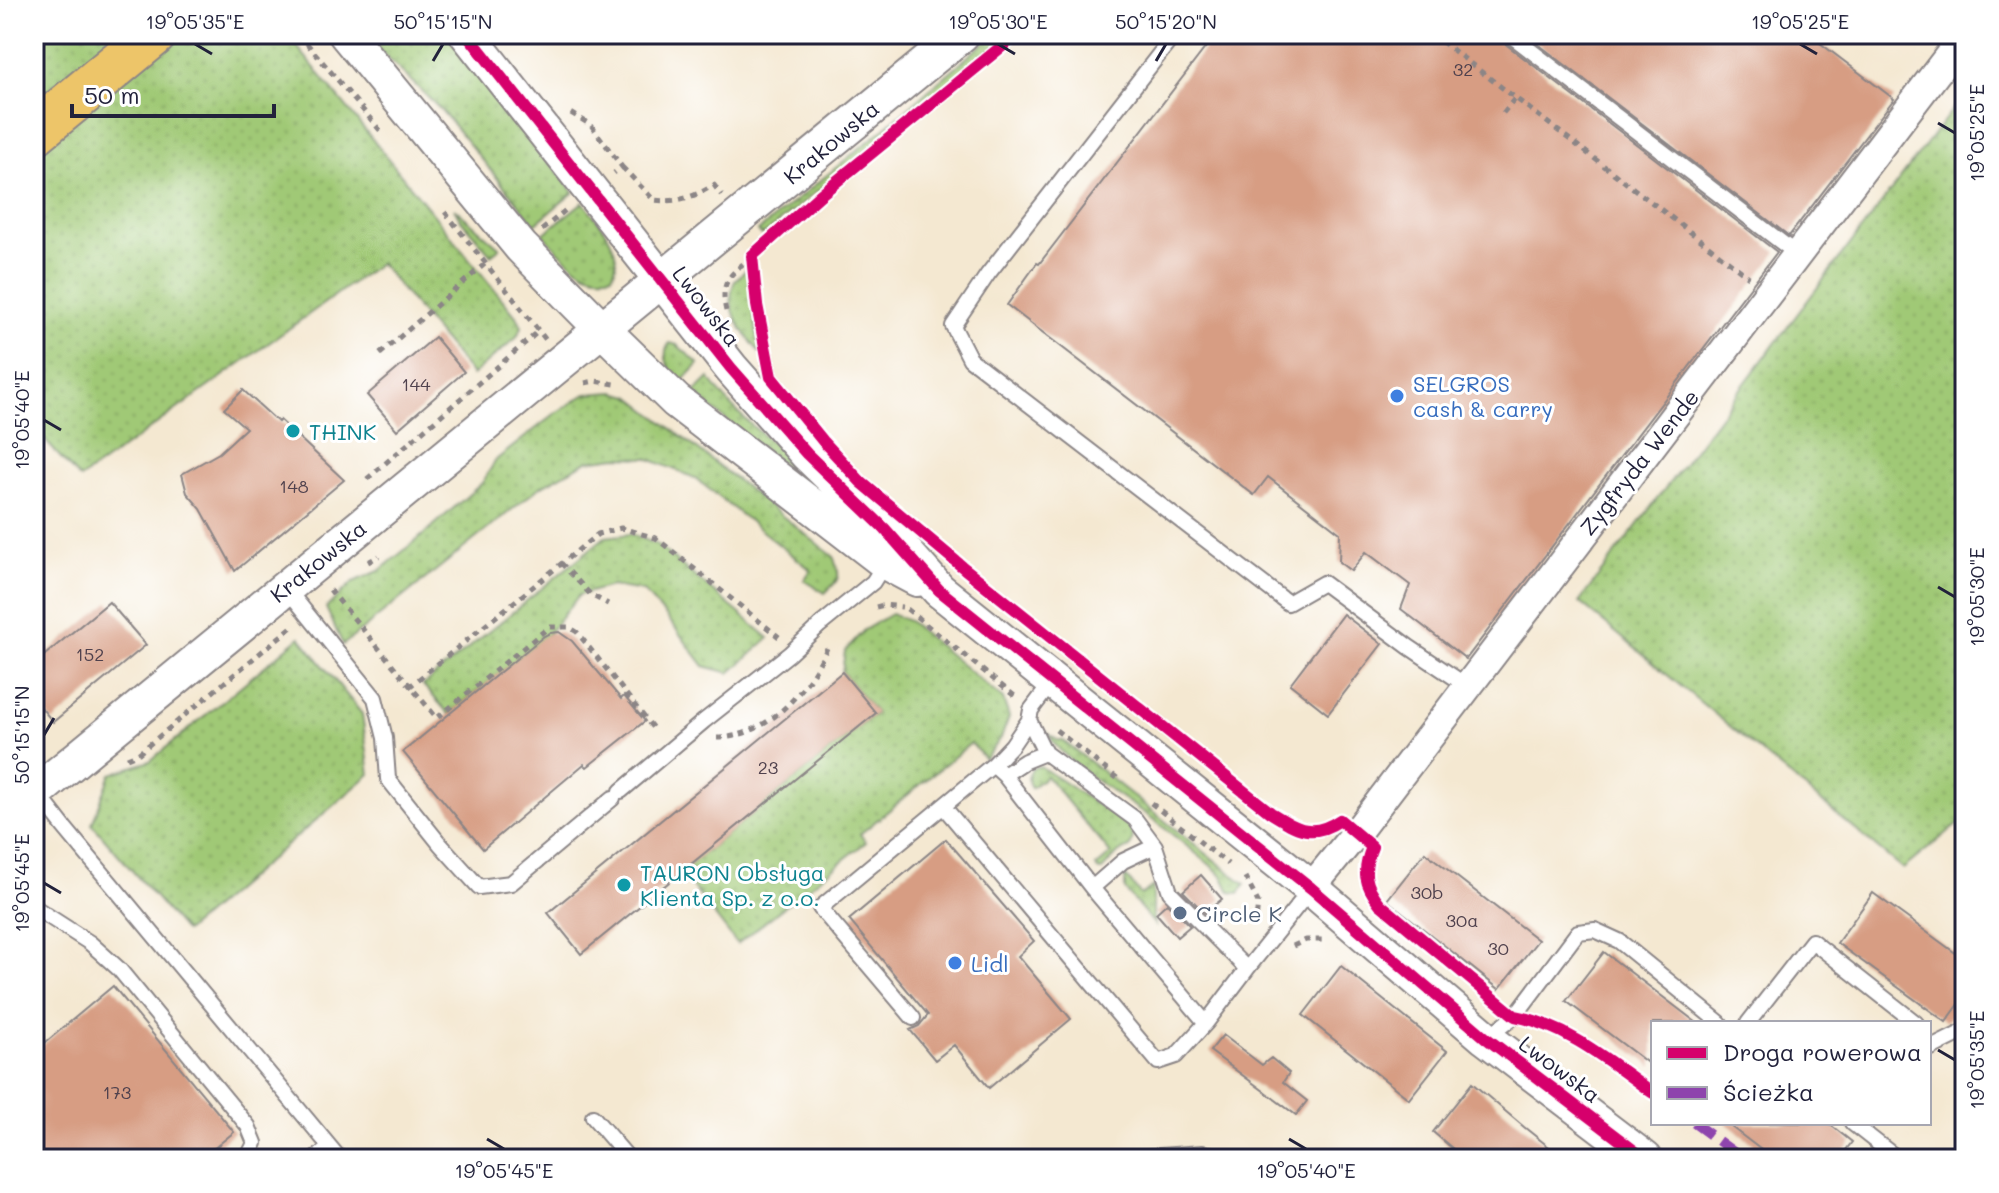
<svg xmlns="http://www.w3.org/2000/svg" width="1999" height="1193" viewBox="0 0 1999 1193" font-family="Mali,sans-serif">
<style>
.grass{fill:url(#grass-dots);stroke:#617658;stroke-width:2}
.building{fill:#d79d83}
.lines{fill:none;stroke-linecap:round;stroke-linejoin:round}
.service-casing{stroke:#8b8586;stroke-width:18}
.minor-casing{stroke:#8b8586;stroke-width:32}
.tertiary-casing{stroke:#8b8586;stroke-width:38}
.primary-casing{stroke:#8b8586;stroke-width:48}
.path{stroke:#8b8586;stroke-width:5;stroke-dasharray:6 6;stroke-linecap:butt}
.service{stroke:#fff;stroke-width:14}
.minor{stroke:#fff;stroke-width:28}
.tertiary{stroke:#fff;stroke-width:34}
.primary{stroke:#edc569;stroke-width:44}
.quiet{stroke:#8e44ad;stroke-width:10;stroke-dasharray:20 10;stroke-linecap:butt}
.cycleway-casing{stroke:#fff;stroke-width:17}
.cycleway{stroke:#d6006c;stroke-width:12}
.ticks{fill:none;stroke:#22223b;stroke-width:3}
.shop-dot{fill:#3f7fe0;stroke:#fff;stroke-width:3}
.culture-dot{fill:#0f9aa8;stroke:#fff;stroke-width:3}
.service-dot{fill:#5c6f8a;stroke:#fff;stroke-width:3}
.labels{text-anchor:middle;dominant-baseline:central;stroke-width:6;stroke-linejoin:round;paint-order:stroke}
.number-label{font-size:18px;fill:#4f414d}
.street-label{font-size:22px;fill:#22223b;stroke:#fff}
.shop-label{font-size:22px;fill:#366cbe;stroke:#fff;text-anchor:start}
.culture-label{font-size:22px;fill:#0d838f;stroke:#fff;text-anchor:start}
.service-label{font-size:22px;fill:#4e5e75;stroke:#fff;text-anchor:start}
.neatline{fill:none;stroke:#22223b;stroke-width:3}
.ticks-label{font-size:20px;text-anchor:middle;fill:#22223b}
</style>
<defs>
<pattern id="grass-dots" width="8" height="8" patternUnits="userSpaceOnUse" patternTransform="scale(2)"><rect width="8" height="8" fill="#a0c976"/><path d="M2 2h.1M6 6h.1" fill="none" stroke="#8aac67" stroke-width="1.8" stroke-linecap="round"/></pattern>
</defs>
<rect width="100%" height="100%" fill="#fff"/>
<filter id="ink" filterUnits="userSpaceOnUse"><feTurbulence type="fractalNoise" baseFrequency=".0125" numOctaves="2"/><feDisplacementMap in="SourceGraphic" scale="16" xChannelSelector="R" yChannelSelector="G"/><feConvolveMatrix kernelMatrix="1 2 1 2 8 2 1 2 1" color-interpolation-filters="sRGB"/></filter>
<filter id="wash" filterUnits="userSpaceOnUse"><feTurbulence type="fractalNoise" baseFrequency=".006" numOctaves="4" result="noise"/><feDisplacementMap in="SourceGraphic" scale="32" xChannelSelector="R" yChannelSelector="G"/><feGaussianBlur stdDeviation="1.8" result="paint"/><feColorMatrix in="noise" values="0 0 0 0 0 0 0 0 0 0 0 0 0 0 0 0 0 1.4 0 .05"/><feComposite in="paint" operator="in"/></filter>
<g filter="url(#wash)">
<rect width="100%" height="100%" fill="#f4e8d1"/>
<path class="grass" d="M34,34h97l-97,79z
M178,34h109l232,286 3,7 -6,11 -44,37 -92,-112 -300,216 -46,-51v-276z
M363,34h83l128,158 -39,32 -93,-113z
M994,34h16l-244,199 -4,2 -4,-4 128,-104z
M1965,93v730l-7,1 -55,45 -324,-267z
M583,202c14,17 44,50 29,73 -29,8 -51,-22 -69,-41z
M454,208l46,40 -9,7 -31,-36z
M747,269l13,84c-15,-18 -37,-44 -26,-70 2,-5 9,-10 13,-14z
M670,343l7,2 22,19 -19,20c-9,-12 -21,-28 -10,-41z
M709,378c23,34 55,58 86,84l5,9 -4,4 -103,-81z
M614,392l16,4 203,160c8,21 8,22 -8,37l-21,-13 7,-10 -116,-92 -48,-20 -30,-1 -30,4 -47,26 -197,158 -17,-37 27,-26 26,-11 44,-36 59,-52 14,-23 61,-48 29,-18z
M631,534l25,10 113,94 -39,35 -26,-7 -38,-50 -23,-25 -32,-5 -32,9 -30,38 -100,81 -26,-29 182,-148z
M891,614l18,7 94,78 6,18 -8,21 -16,21 -14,-16 -111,91 6,8 -129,102 -56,-72 195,-159 -34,-41 3,-21 19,-21z
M300,637l62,77 8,60 -185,158 -93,-108 19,-50 39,-13z
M1049,734l8,6h5l183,144 -6,9 -9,-1 -7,-15 -9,-9c-21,-17 -42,-34 -64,-51 -23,-16 -93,-59 -101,-83z
M1040,766l89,61 4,11 -3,10 -11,4 -17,18 -3,1 -3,-4 15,-13 -65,-78 -15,12c-5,-8 -3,-13 2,-20z
M1125,876l16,19 12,-9v29l2,10 -30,-35z"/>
<g id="blocks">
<path class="building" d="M1216,34h283l4,8 274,210 -311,407 -65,-50 9,-24 -44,-33 -15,19 -12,-9 1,-29 -72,-56 -14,18 -247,-190 30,-42 2,1z
M1525,34h283l86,65 -105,137z
M435,337l29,35 -67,58 -30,-35z
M243,390l35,32 2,-2 64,60 -109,91 -34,-62 -14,-16 -5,-19 37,-21 27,-25 -22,-19z
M109,602l37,43 -93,77 -19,-23v-35z
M1343,614l39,30 -54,70 -38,-30z
M559,632l13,9 49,58 3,-3 21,25 -58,46 -3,-3 -101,85 -80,-97 141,-116 6,-3z
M842,672l34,41 -295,241 -33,-41z
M946,839l88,102 -16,15 53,63 -82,69 -35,-43 -19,15 -25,-30 9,-4 9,-11 -79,-95z
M1425,852l113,88 -39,49 -112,-89z
M1201,875l21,24 -17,14 -22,-22z
M1873,893l92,67v36l-19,26 -109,-79z
M1167,903l23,23 -13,11 -21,-24z
M1604,952l93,71h-44v44l-87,-66z
M1341,966l106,85 -38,48 -106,-84z
M113,986l121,146 -33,27h-167v-107z
M1223,1035l39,30 9,-7 18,15 -6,9 24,19 -11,14 -86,-64z
M1472,1083l52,44 40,32h-99l-32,-27z
M1726,1123h102l24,19 -13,17h-66z"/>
</g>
</g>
<g filter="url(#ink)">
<use href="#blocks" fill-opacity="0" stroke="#8b8586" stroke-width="2"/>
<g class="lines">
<g class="service-casing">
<path id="service" d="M1175,34l-187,240 -35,52 17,33 318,244 35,-20 86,64 58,39
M1509,34l289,221
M286,588l89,110 10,40 3,41 52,65 39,43 32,-4 102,-85
M1029,720l16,33 90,66 20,27 15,46 77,77 -41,54
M1004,775l21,-14 20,-8
M621,791l83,-70 85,-67 31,-29 53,-43 12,-19
M37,792l27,35 276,332
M943,806l215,256 18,-6 30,-33 -114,-135 -88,-113 -11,-10 19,-20 17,-25 2,-10 21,-28
M1092,888l31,-27 32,-15
M34,907l56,36 29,26 129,157 7,17 -8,16
M1247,969l64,-80
M913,1018l-93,-110 173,-143
M1748,1023l64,-82 104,82
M1486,1038l29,-22 63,-84 17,-2 24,11 101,82
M1929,1049l36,-18
M593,1117l36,42
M1852,1123l46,36
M315,1159l15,-12
M1139,1159l6,-2 58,-4 33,6"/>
</g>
<g class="minor-casing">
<path id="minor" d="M1311,888l45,-55 609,-798"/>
</g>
<g class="tertiary-casing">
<path id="tertiary" d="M346,34l175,213 80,81 75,73 209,161 32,17
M467,34l264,334 76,86 77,74 55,62 372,298 175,150 159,121
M34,794l928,-760"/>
</g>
<g class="primary-casing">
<path id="primary" d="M34,133l120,-99"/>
</g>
<path class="path" d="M299,34l85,101
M1432,34l317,243
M571,113l20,12 31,42 -8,6
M1503,113l12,-15
M622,167l32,33c23,3 40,-3 60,-15l8,11
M445,212l101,128
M542,230l26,-22
M726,311c-7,-31 5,-36 26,-55
M380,354l106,-91
M585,383l10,-2 20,3
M367,479l172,-148
M368,562l11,-6
M561,563l30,32 17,9
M330,590l107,128 112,-91h20l8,5 79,100
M993,591l278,222c21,13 29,19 54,17
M876,607l8,-2 18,2
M907,609l110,89
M409,687l189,-153 23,-6 35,10 123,99
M1056,730l61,48
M717,738c51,-1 90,-47 110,-90
M127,758l12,-5 155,-128
M1151,803l77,61
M1365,864c2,19 3,25 15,40l121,101
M1245,877l13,25 -2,19 3,2
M1293,946l13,-6h19"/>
<use href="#service" class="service"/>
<use href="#minor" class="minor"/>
<use href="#tertiary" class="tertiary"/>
<use href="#primary" class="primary"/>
<path class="quiet" d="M1694,1123l49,36"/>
<g class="cycleway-casing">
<path id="cycleway" d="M467,34l264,334 76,86 77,74 55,62 372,298 175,150 159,121
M1017,34l-197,161 -68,61 5,49 14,72 52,64 38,41 104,87 306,244c26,16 41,26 69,7l32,27c-10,24 -8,37 8,57l135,112c53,10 95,46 138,77"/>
</g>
<use href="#cycleway" class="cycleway"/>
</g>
</g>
<path class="ticks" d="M195,44l17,10M998,44l17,10M1800,44l17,10M433,61l10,-17M1156,61l10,-17M1938,123l17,10M44,420l17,10M1938,587l17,10M44,735l10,-17M44,883l17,10M1938,1050l17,10M487,1139l17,10M1289,1139l17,10"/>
<g class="shop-dot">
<circle cx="1397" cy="396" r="8"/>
<circle cx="955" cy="963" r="8"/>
</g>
<g class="culture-dot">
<circle cx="293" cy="431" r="8"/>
<circle cx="624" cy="885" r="8"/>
</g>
<circle class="service-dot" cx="1180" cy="913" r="8"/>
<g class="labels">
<g class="number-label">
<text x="1463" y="69">32</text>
<text x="416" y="384">144</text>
<text x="294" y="486">148</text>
<text x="90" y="654">152</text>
<text x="768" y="767">23</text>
<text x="1427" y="892">30b</text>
<text x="1462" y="920">30a</text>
<text x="1498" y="948">30</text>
<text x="117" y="1092">173</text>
</g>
<g class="street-label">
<text transform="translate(831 142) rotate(-40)">Krakowska</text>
<text transform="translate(707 306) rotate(52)">Lwowska</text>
<text transform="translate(1639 462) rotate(-52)">Zygfryda Wende</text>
<text transform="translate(318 561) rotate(-39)">Krakowska</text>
<text transform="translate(1560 1069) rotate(37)">Lwowska</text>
</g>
<g class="shop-label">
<text x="1413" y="383">SELGROS<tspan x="1413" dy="25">cash &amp; carry</tspan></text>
<text x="971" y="963">Lidl</text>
</g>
<g class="culture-label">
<text x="309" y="431">THINK</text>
<text x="640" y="872">TAURON Obsługa<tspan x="640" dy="25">Klienta Sp. z o.o.</tspan></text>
</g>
<g class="service-label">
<text x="1196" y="913">Circle K</text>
</g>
</g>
<rect width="1999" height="1193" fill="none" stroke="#fff" stroke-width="88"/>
<rect x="1651" y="1021" width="280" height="104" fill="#ffffff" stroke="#a7a7b1" stroke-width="2"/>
<rect x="1667" y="1047" width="40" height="12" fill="#d6006c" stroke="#a7a7b1" stroke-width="2"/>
<text x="1723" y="1061" font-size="24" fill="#22223b">Droga rowerowa</text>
<rect x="1667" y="1087" width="40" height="12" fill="#8e44ad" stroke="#a7a7b1" stroke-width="2"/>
<text x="1723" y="1101" font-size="24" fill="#22223b">Ścieżka</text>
<path d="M72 104v12h202v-12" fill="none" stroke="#22223b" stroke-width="4"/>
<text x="84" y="104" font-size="24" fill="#22223b" stroke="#ffffff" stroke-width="6" paint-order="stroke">50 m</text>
<rect x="44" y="44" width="1911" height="1105" class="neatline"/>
<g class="ticks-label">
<text x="195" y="29">19°05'35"E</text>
<text x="443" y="29">50°15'15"N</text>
<text x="998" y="29">19°05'30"E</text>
<text x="1166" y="29">50°15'20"N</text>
<text x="1800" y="29">19°05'25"E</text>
<text transform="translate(1977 133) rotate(-90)" y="7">19°05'25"E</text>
<text transform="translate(22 420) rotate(-90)" y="7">19°05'40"E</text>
<text transform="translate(1977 597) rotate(-90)" y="7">19°05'30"E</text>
<text transform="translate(22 735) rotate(-90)" y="7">50°15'15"N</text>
<text transform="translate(22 883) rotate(-90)" y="7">19°05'45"E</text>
<text transform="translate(1977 1060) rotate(-90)" y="7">19°05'35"E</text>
<text x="504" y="1178">19°05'45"E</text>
<text x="1306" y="1178">19°05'40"E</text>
</g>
</svg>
